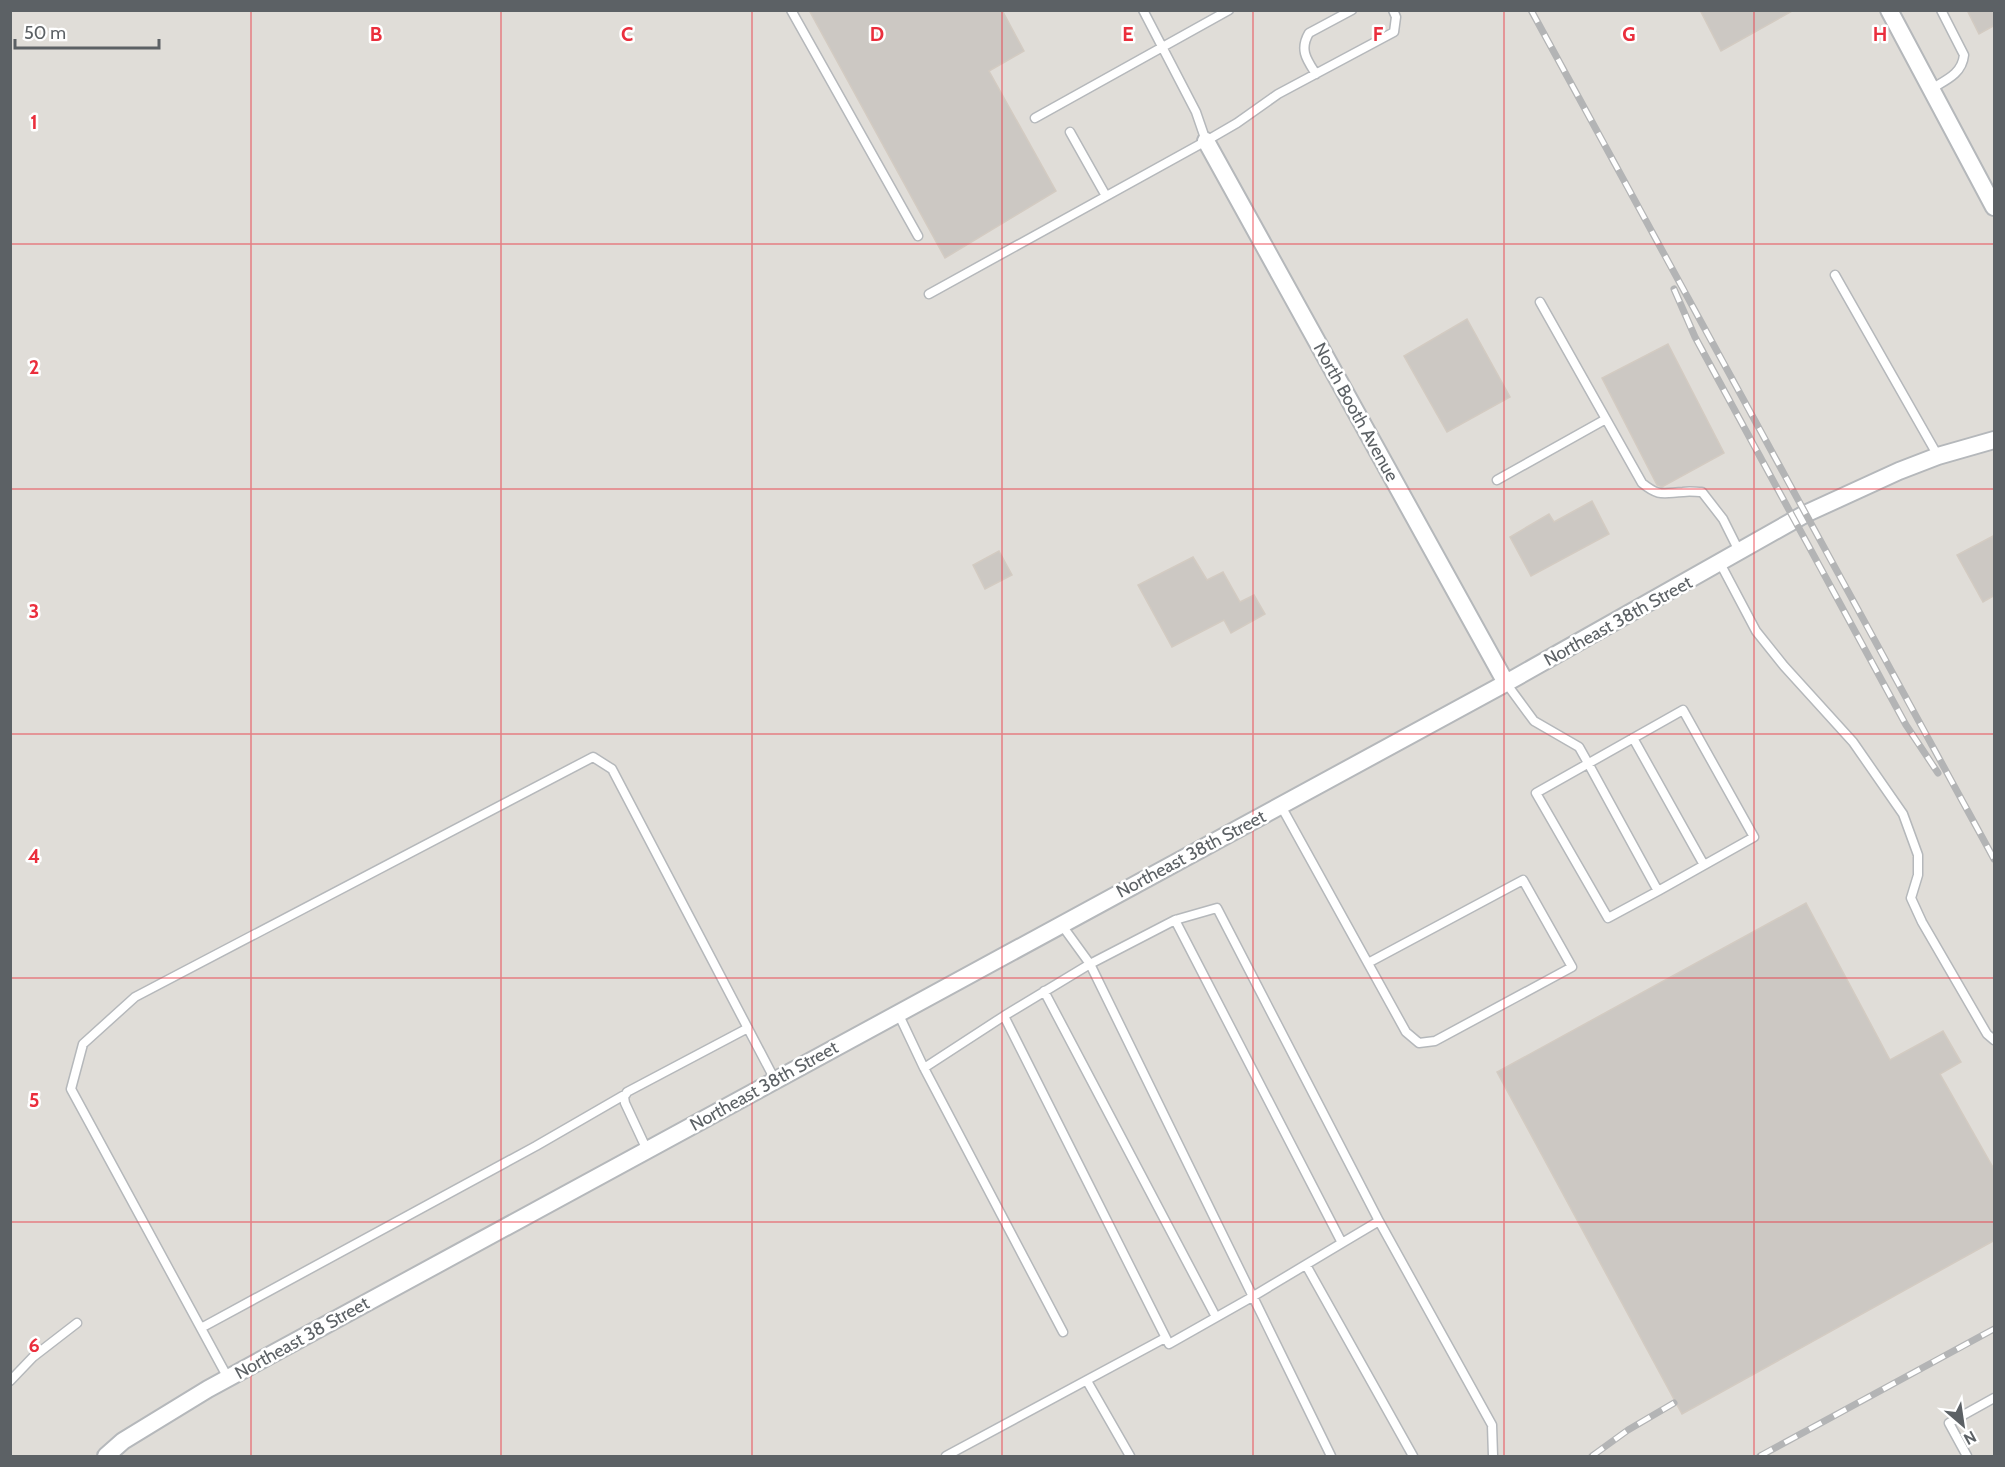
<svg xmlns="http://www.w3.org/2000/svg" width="2005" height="1467" viewBox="0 0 2005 1467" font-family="Cabin,sans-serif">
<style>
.industrial{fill:#e0ddd8}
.building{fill:#ccc8c3;stroke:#d3cbc2;stroke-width:1.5}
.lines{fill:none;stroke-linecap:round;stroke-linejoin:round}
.lane-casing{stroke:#b5b8bb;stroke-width:11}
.street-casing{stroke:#b5b8bb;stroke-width:20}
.lane{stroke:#fff;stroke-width:8}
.street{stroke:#fff;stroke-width:16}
.rail-casing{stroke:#b3b4b5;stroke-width:7}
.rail{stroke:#fff;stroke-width:4.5;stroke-dasharray:14;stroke-linecap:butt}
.grid{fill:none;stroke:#ea2f3d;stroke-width:1.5;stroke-opacity:0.55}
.labels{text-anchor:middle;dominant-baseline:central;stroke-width:5;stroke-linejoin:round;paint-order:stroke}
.street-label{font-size:18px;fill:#5c6165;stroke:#fff}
.grid-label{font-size:20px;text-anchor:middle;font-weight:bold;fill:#ea2f3d;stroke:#fff;stroke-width:5;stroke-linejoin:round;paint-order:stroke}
</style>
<rect width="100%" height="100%" fill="#efebe4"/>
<path class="industrial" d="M11,11h1983v1445h-1983z"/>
<path class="building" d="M809,10h193l22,41 -35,20 67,120 -111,67z
M1700,10h94l-73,41z
M1967,10h28v15l-16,9z
M1467,319l43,78 -63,35 -43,-76z
M1668,344l56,109 -62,34 -5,-2 -55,-107z
M1592,501l17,33 -78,42 -21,-39 39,-23 5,8z
M1995,535v60l-12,7 -26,-47z
M999,551l13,24 -27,14 -12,-24z
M1193,557l14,23 16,-8 17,30 14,-7 11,19 -34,19 -7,-13 -52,27 -34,-62z
M1806,903l84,157 53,-29 18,31 -21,12 55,97v69l-313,174 -185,-342z"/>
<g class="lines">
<g class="lane-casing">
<path id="lane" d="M791,10l127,226
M1143,10l53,102 10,29
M1316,74c-9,-14 -17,-24 -7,-41l43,-23
M1931,89c15,-9 31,-15 33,-34l-23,-45
M1035,118l194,-108
M1070,132l36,64
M1835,275l103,181
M929,294l277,-153 31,-18 41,-29 116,-62 2,-15 -3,-7
M1540,302l102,181c17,14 21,10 41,9 6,-1 13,0 19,0l21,27 16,32
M1497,480l109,-61
M1720,563l36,68 28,35 69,76 50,72 15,41v20l-7,23 11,24 65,112 7,6
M1506,683l28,38 45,26 9,16 70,128 96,-54 -71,-127 -147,83 72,125 50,-27
M1633,738l71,127
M1281,806l125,226 13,11 16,-2 137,-74 -49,-87 -155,83
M1175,920l42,-12 162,313 -37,22
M1044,991l172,326
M898,1013l26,55 80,-52 86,-52 -29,-40
M1004,1016l165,328 83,-47 90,-54 -167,-323 -85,44 241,492
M924,1068l139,264
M647,1150l-22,-47 -1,-6 3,-5 121,-64
M1379,1221l113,204 1,31
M1306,1265l107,191
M201,1328l335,-182 90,-52
M228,1378l-157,-289 12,-45 52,-47 458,-240 19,12 163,311
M10,1381l23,-24 44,-34
M1087,1381l43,75
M946,1456l219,-118
M1967,1456l-18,-33 45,-25"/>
</g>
<g class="street-casing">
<path id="street" d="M1889,10l105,197
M1206,141l300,542
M106,1456l17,-15 85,-52 1298,-706 299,-169 94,-43 39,-15 56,-16"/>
</g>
<use href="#lane" class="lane"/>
<use href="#street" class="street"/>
<g class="rail-casing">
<path id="rail" d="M1531,10l463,849
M1674,289l21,48 211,388 32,48
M1592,1456l36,-26 46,-27
M1760,1456l234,-127"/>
</g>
<use href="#rail" class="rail"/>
</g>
<path class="grid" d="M251,10v1446M501,10v1446M752,10v1446M1002,10v1446M1253,10v1446M1504,10v1446M1754,10v1446M10,244h1984M10,489h1984M10,734h1984M10,978h1984M10,1222h1984"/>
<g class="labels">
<g class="street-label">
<text transform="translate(1356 412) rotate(61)">North Booth Avenue</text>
<text transform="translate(1618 621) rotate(-29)">Northeast 38th Street</text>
<text transform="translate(1191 854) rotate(-28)">Northeast 38th Street</text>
<text transform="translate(764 1086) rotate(-29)">Northeast 38th Street</text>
<text transform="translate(302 1338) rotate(-29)">Northeast 38 Street</text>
</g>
</g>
<g class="grid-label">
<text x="376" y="41">B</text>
<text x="627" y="41">C</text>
<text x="877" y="41">D</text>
<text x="1128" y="41">E</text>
<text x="1378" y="41">F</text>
<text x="1629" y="41">G</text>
<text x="1880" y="41">H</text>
<text x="34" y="129">1</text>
<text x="34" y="374">2</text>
<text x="34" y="618">3</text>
<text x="34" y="863">4</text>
<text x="34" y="1107">5</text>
<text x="34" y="1352">6</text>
</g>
<rect width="2005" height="1467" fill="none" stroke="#5c6165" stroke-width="24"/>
<g transform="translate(1963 1425) rotate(151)" stroke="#ffffff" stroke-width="4.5" paint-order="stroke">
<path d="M0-4.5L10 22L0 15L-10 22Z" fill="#5c6165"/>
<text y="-9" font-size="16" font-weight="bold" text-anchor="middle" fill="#5c6165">N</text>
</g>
<path d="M15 39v9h144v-9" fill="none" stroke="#5c6165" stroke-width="3"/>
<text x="24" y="39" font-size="18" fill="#5c6165" stroke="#ffffff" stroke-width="4.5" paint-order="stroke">50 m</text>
</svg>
